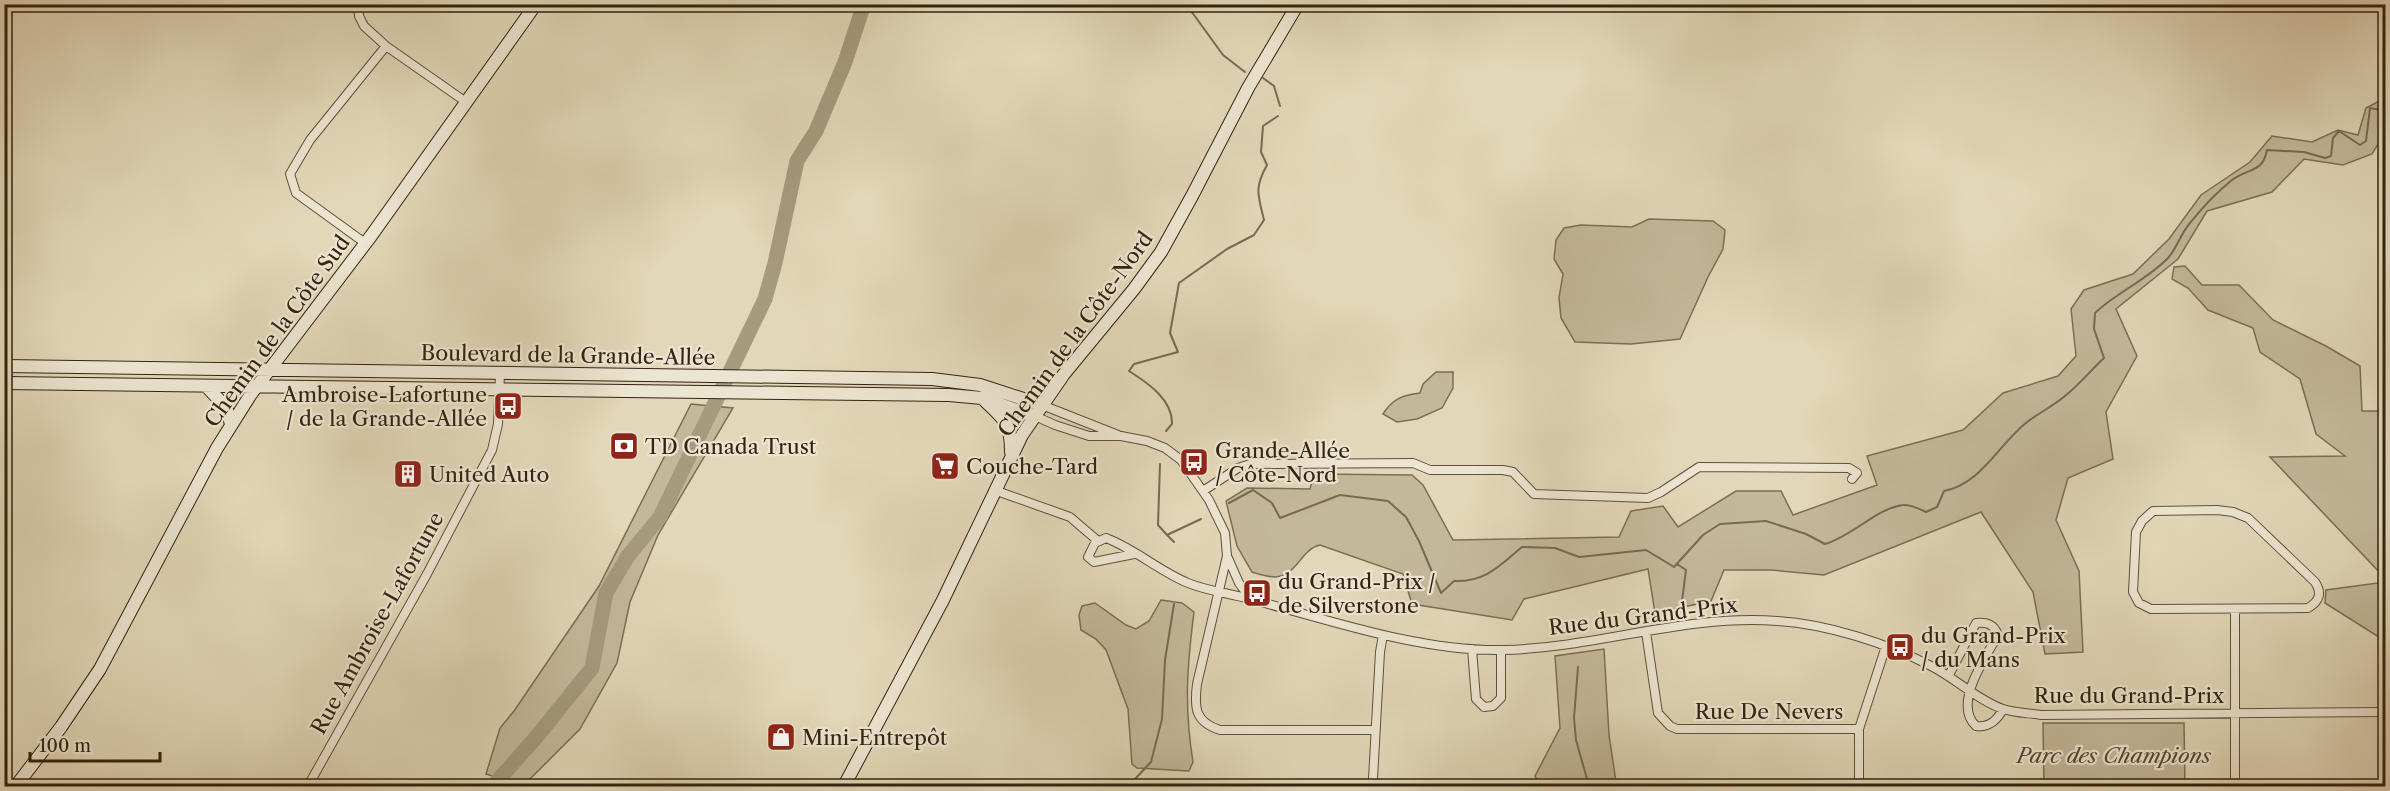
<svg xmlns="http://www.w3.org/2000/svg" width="2390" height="791" viewBox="0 0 2390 791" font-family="'Libre Caslon Text',serif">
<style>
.green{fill:#c4b89b;stroke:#7c6e56;stroke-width:1.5}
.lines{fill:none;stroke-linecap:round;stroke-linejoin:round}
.stream{stroke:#786a53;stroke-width:2}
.river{stroke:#a69a7f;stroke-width:15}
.street-casing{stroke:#5f503a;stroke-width:10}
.secondary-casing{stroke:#332310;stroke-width:14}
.street{stroke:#ece5d1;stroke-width:8}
.secondary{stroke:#ece5d1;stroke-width:12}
.labels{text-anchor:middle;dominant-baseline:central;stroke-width:4.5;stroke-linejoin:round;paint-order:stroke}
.street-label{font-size:21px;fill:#332310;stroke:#ece5d1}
.poi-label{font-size:21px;fill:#332310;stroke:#ece5d1;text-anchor:start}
.park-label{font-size:21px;font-style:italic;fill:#574833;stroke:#ece5d1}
</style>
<rect width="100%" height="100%" fill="#e2d7b8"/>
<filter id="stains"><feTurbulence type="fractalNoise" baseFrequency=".00333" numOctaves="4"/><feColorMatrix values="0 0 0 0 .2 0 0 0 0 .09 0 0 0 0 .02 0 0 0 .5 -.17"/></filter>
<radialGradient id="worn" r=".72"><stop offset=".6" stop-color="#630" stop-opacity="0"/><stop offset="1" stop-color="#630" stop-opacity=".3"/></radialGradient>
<path class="green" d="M2385,98v19l-5,3v21l-8,13 -29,11 -39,-6 -32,33 -65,19 -29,48 -62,50 21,47 -31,56 7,47 -45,19 -12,42 23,51 4,81 -38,2 -12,-62 -52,-80 -157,63 -53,-5h-47l-13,31 -56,12 -7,-44 -124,30 -12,21 -100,-16 -9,-30 -83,-29c-19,4 -23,31 -45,32 -7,0 -16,-3 -23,-5l-15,-26 -11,-45 21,-13 63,1 4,-15 98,1 11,10 30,55 166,-3 12,-26 32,-5 15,21 58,-36h45l12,24 84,-30 -10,-29 96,-26 40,-37 55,-17 18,-20 -5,-47 13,-19 49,-16 36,-35 32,-44 49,-33 22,-26 40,6 26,-12 20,5 8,-27z
M1649,219l64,2 12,9 -2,19 -15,28 -28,62 -49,5 -56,-2 -14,-24 -2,-20 4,-24 -9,-15 2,-19 8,-12 17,-3 51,2z
M2185,266l17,19h37l34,35 53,26 34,20 2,45h23v167l-115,-121 75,-1 -29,-22 -16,-55 -40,-27 -7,-24 -45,-18 -20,-22 -16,-9 2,-12z
M1436,372h17v16l-11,20 -25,11 -20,3 -14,-8c9,-15 20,-19 37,-21l3,-9z
M691,404l42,4 -75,127 -28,67 -13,61 -37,66 -57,57 -37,-12 14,-46 14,-17 85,-125z
M2385,582v59l-60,-38 1,-13z
M1161,600l21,3 12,9c-7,55 -10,95 -1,150l-4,9 -52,-3 -5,-4 -4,-55 -22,-59 -10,-11 -15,-9 -2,-15 3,-9 13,-3 31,22 10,4 13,-8z
M1604,649l5,86 7,47h74l-1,4h-149l-5,-10 25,-48 -5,-72z
M2043,723h141l1,63h-141z"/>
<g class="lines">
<path class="stream" d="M1186,4l37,51 22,17
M1263,78l11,8 6,20
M1166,431l6,-7c1,-24 -24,-41 -43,-53l5,-7 44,-12 -8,-19 9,-50 48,-34 27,-14 10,-15c-6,-25 -10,-32 3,-55l-6,-13 2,-26 15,-10
M1160,464l-2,61 9,10 34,-16
M1229,503l24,-13 19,13 8,15 60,-23 48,6 18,16 13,24 22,52 13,-12c32,1 45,-15 68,-34l33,1 24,9 67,-7 28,17 29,-32 17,-11 46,-3 40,13 19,10c28,-8 52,-36 78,-39 7,-1 17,4 23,7l11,-5 7,-16c37,-7 54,-46 83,-69 12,-9 26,-16 38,-26 14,-11 26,-26 39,-38l-10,-29 1,-16c22,-21 52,-33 73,-55 9,-10 13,-25 22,-35 12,-15 27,-31 42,-43 16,-12 31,-7 35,-30l37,2 21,6 6,-2 2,-18 6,-7 21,14 6,-4 4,-33 16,3
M1168,536l6,6
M1677,564l9,6 -4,31
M1578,667l-4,51 2,22 13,46
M1135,786v-7l16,-17 11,-43 3,-59 9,-56"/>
<path class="river" d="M493,786l45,-51 54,-67 14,-75 22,-37 32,-39 105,-218 10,-36 22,-102 19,-30 29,-69 19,-58"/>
<g class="street-casing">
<path id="street" d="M358,4l1,12 5,10 22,20 80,56
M365,243l-69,-50 -6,-19 20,-34 76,-94
M1042,405l76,30
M1035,416l20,9 34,11h32l26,5 18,7 16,12 28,40 16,33 2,23 -30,128c-3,24 -2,38 23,46h155
M994,490l76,27 28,24
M1203,491l35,-23 12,-4 163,-1 17,7h73l10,2 21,22 114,4 13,-6 38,-25 150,1 8,5 -5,6
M2217,510l16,2 15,6 67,64c7,11 5,19 -7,26l-157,1 -12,-6 -6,-11 3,-60 6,-11 11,-10z
M1134,554l-40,8 -6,-5 7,-14 11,-5c29,11 53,33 82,45 19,8 41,10 62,16 79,21 171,53 254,51 91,-2 181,-36 273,-29 49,3 110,22 154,45 24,12 48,35 72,43 12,4 26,4 38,6l345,-3
M1228,558l11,25 12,16
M1646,632l12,81 12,13 7,3h182
M1472,649l4,50 8,8 9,-1 8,-8v-48
M1949,675l27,-52c11,-1 18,1 22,12 -12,22 -46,69 -22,91 13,2 22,-7 27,-17
M1373,779l7,-127 3,-17
M1859,779v-50l27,-83
M308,786l119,-212 65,-124 6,-26 2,-51
M2235,786v-177"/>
</g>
<g class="secondary-casing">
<path id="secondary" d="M4,366l928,13 48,6 62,20
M4,383l945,12 33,3 53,18
M206,386l20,21 5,17
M985,401c20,19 26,22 26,51
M16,786l45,-59 39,-58 117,-221 34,-54 120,-158 165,-232
M844,786l99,-186 79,-165 42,-61 70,-85 27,-37 31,-56 56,-108 50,-84"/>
</g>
<use href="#street" class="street"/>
<use href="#secondary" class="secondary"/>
</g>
<defs>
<g id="bus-square" transform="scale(1.5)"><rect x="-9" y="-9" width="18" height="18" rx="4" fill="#8f2418" stroke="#ece5d1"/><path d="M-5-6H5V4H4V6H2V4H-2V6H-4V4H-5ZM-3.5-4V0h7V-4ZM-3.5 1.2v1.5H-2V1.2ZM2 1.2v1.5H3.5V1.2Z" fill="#fff"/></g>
<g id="bank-square" transform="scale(1.5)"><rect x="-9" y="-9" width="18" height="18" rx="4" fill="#8f2418" stroke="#ece5d1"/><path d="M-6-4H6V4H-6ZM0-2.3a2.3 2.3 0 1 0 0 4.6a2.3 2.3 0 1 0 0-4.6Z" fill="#fff"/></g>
<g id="supermarket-square" transform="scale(1.5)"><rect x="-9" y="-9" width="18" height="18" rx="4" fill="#8f2418" stroke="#ece5d1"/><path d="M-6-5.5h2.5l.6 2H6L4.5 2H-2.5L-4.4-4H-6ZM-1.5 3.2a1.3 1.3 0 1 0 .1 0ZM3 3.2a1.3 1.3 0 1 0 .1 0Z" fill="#fff"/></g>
<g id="building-square" transform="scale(1.5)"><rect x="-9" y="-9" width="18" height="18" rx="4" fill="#8f2418" stroke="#ece5d1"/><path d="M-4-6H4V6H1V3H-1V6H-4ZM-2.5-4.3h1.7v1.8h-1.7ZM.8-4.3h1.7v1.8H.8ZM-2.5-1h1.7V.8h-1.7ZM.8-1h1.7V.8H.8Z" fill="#fff"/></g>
<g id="shop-square" transform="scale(1.5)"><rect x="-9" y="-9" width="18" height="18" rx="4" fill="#8f2418" stroke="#ece5d1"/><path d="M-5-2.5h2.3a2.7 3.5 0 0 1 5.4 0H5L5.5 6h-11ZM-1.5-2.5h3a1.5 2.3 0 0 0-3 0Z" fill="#fff"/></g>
</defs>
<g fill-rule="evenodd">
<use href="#bus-square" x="508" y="406"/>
<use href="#bank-square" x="624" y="446"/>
<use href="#bus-square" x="1194" y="462"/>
<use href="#supermarket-square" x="945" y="466"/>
<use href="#building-square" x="408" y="474"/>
<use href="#bus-square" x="1257" y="593"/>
<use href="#bus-square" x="1900" y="647"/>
<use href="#shop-square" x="781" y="737"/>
</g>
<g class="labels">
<g class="street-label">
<text transform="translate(277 331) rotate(-54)">Chemin de la Côte Sud</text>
<text transform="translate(1075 334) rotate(-54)">Chemin de la Côte-Nord</text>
<text transform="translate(568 355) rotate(1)">Boulevard de la Grande-Allée</text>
<text transform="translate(1643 616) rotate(-7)">Rue du Grand-Prix</text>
<text transform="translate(377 623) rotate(-61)">Rue Ambroise-Lafortune</text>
<text x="2129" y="695">Rue du Grand-Prix</text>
<text x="1769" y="711">Rue De Nevers</text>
</g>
<g class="poi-label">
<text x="487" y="394" text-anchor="end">Ambroise-Lafortune<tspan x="487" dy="24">/ de la Grande-Allée</tspan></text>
<text x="645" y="446">TD Canada Trust</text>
<text x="1215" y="450">Grande-Allée<tspan x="1215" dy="24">/ Côte-Nord</tspan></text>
<text x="966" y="466">Couche-Tard</text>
<text x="429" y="474">United Auto</text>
<text x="1278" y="581">du Grand-Prix /<tspan x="1278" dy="24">de Silverstone</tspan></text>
<text x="1921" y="635">du Grand-Prix<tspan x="1921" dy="24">/ du Mans</tspan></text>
<text x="802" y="737">Mini-Entrepôt</text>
</g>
<g class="park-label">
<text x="2114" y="755">Parc des Champions</text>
</g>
</g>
<rect width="2390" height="791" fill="none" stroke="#e2d7b8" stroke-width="24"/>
<rect x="6" y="6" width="2378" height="779" fill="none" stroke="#332310" stroke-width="3"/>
<rect x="12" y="12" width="2366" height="767" fill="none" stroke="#332310" stroke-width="1.5"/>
<path d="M30 752v9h130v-9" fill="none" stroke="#332310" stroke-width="3"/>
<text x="39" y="752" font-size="18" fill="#332310" stroke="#ece5d1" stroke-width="4.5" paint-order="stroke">100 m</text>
<rect width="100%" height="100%" filter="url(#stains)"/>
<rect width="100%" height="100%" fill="url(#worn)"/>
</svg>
